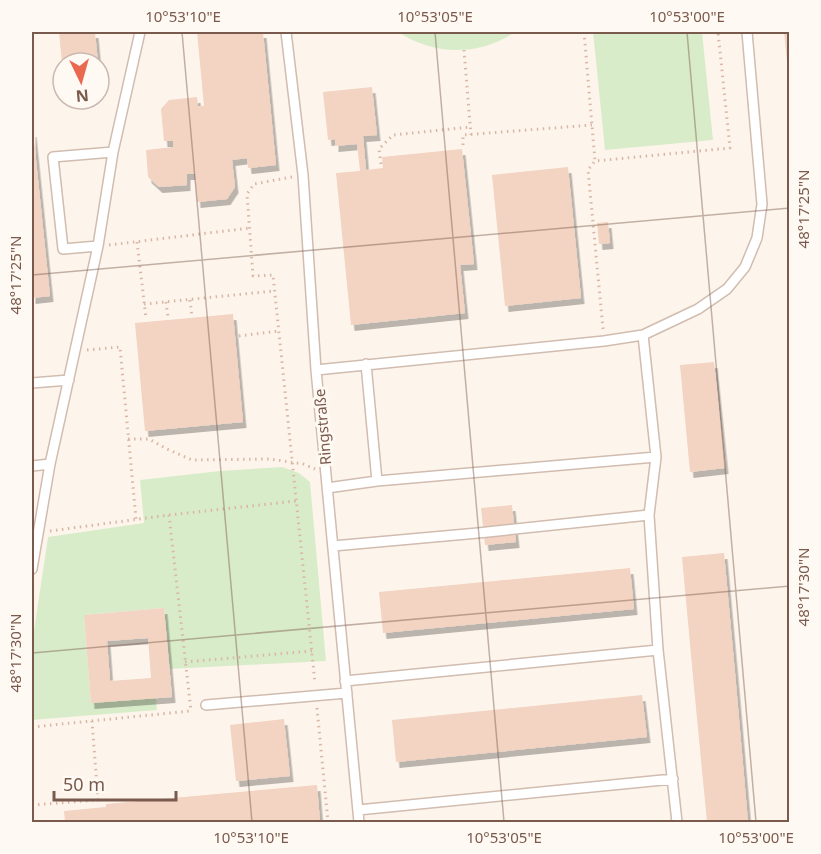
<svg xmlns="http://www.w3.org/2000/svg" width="821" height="854" viewBox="0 0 821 854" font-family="'Noto Sans',sans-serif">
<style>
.green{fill:#d9ecc9}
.building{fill:#f3d3c2;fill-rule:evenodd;filter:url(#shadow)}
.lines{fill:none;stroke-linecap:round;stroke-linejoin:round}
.service-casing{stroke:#d1bcb0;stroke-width:12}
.path{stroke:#dab6a4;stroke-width:3;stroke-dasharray:1.5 4.5;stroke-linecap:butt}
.service{stroke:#fff;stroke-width:9}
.ticks{fill:none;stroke:#7a5a4c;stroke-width:1.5;stroke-opacity:0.45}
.labels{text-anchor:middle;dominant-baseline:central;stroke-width:6;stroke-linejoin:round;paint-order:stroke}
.street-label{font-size:15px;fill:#7a5a4c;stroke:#fff9f3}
.neatline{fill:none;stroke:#7a5a4c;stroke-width:2}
.ticks-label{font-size:15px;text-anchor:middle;fill:#7a5a4c}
</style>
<defs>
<filter id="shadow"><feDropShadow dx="3.5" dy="6" stdDeviation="0" flood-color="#0004"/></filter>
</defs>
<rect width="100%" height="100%" fill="#fdf5ec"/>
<path class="green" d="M398,32h117c-36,24 -80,24 -117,0z
M593,32h109l11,108 -108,10z
M282,467l17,6 11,9 16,179 -156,8 -6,-61 -80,7 7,88 65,-5 1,12 -125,10v-76l16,-107 96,-14 -4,-43 80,-9z"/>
<path class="building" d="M59,32h36l3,31h-36z
M197,32h66l13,133 -28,3 -1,-10 -15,2 3,27 -8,12 -30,3 -2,-28h-8v11l-28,2 -11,-10 -2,-27 27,-3v-6h-9l-3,-32 8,-9 28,-3 1,9h6z
M784,32h6v40h-2z
M372,87l5,48 -14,1 3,34 17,-2 -1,-11 80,-8 12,115 -14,1 5,48 -114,12 -15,-152 24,-2 -3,-27 -22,2v-7l-7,1 -5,-48z
M32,131h1l17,165 -18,2z
M568,167l13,131 -76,8 -13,-131z
M608,222l2,21 -11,1 -2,-21z
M233,314l10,108 -98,9 -10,-108z
M714,362l11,106 -35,4 -10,-107z
M512,505l4,37 -31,3 -4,-37z
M724,553l11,120 13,149h-41l-14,-145 -11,-120z
M630,568l4,41 -251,24 -4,-41z
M164,608l8,89 -81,6 -7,-88zM148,638l3,40 -41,3 -3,-40z
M642,695l5,42 -251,25 -4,-42z
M284,719l6,57 -54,5 -6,-56z
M317,785l3,37h-255l-1,-11 42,-4v-3z"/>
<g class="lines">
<g class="service-casing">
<path id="service" d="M286,32l17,143 13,195 43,452
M98,246l-35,3 -10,-92 60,-5
M643,335l13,122
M366,364l11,117
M316,370l288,-29 39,-6 55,-26 29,-20 18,-22 12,-29 5,-34 -15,-172
M32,383l37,-3
M32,466l18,-2
M327,488l50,-7 279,-24 -7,58 9,135 19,172
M333,546l145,-13 171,-18
M32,569l18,-105 48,-218 15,-94 27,-120
M345,681l313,-31
M206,705l141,-12
M358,810l315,-31"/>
</g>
<path class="path" d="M584,32l11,129
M464,50l7,85
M463,145v-10l129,-10
M381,164l-2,-15 14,-14 77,-8
M292,177l-38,7 -7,10 6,82 20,-1 42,408
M137,242l9,76
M109,245l141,-17
M190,300l2,17
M166,302l2,15
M144,304l130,-13
M603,329l-15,-159 7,-9 135,-13 -12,-116
M239,336l39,-5
M87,350l33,-3 16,172
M128,439h21l18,10 25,11 78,-1 33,5 12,5
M169,515l22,196
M50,531l119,-16 127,-14
M185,662l127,-11
M317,708l11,114
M32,727l158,-16
M32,805l66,-5 -6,-79"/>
<use href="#service" class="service"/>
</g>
<path class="ticks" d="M182,32l70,790M435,32l69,790M687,32l69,790M32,275l758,-67M32,653l758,-67"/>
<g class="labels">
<g class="street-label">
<text transform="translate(322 427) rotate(-95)">Ringstraße</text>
</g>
</g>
<rect width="821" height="854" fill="none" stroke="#fff9f3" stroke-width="66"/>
<g transform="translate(81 81) rotate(175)"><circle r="28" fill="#fff9f3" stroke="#cab9b0" stroke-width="1.5"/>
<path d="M0-4.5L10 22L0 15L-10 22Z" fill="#e9684f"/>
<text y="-9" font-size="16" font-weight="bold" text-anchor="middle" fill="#7a5a4c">N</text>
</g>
<path d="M54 791v9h122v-9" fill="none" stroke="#7a5a4c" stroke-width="3"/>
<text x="63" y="791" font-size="18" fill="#7a5a4c" stroke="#fff9f3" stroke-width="4.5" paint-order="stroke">50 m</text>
<rect x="33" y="33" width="755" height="788" class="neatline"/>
<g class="ticks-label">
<text x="183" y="22">10°53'10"E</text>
<text x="435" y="22">10°53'05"E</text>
<text x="687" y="22">10°53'00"E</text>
<text transform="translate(804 209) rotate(-90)" y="5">48°17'25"N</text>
<text transform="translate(16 275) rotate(-90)" y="5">48°17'25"N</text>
<text transform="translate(804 587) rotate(-90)" y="5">48°17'30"N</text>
<text transform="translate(16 653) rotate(-90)" y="5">48°17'30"N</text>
<text x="251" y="843">10°53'10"E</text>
<text x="504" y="843">10°53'05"E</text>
<text x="756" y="843">10°53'00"E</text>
</g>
</svg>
